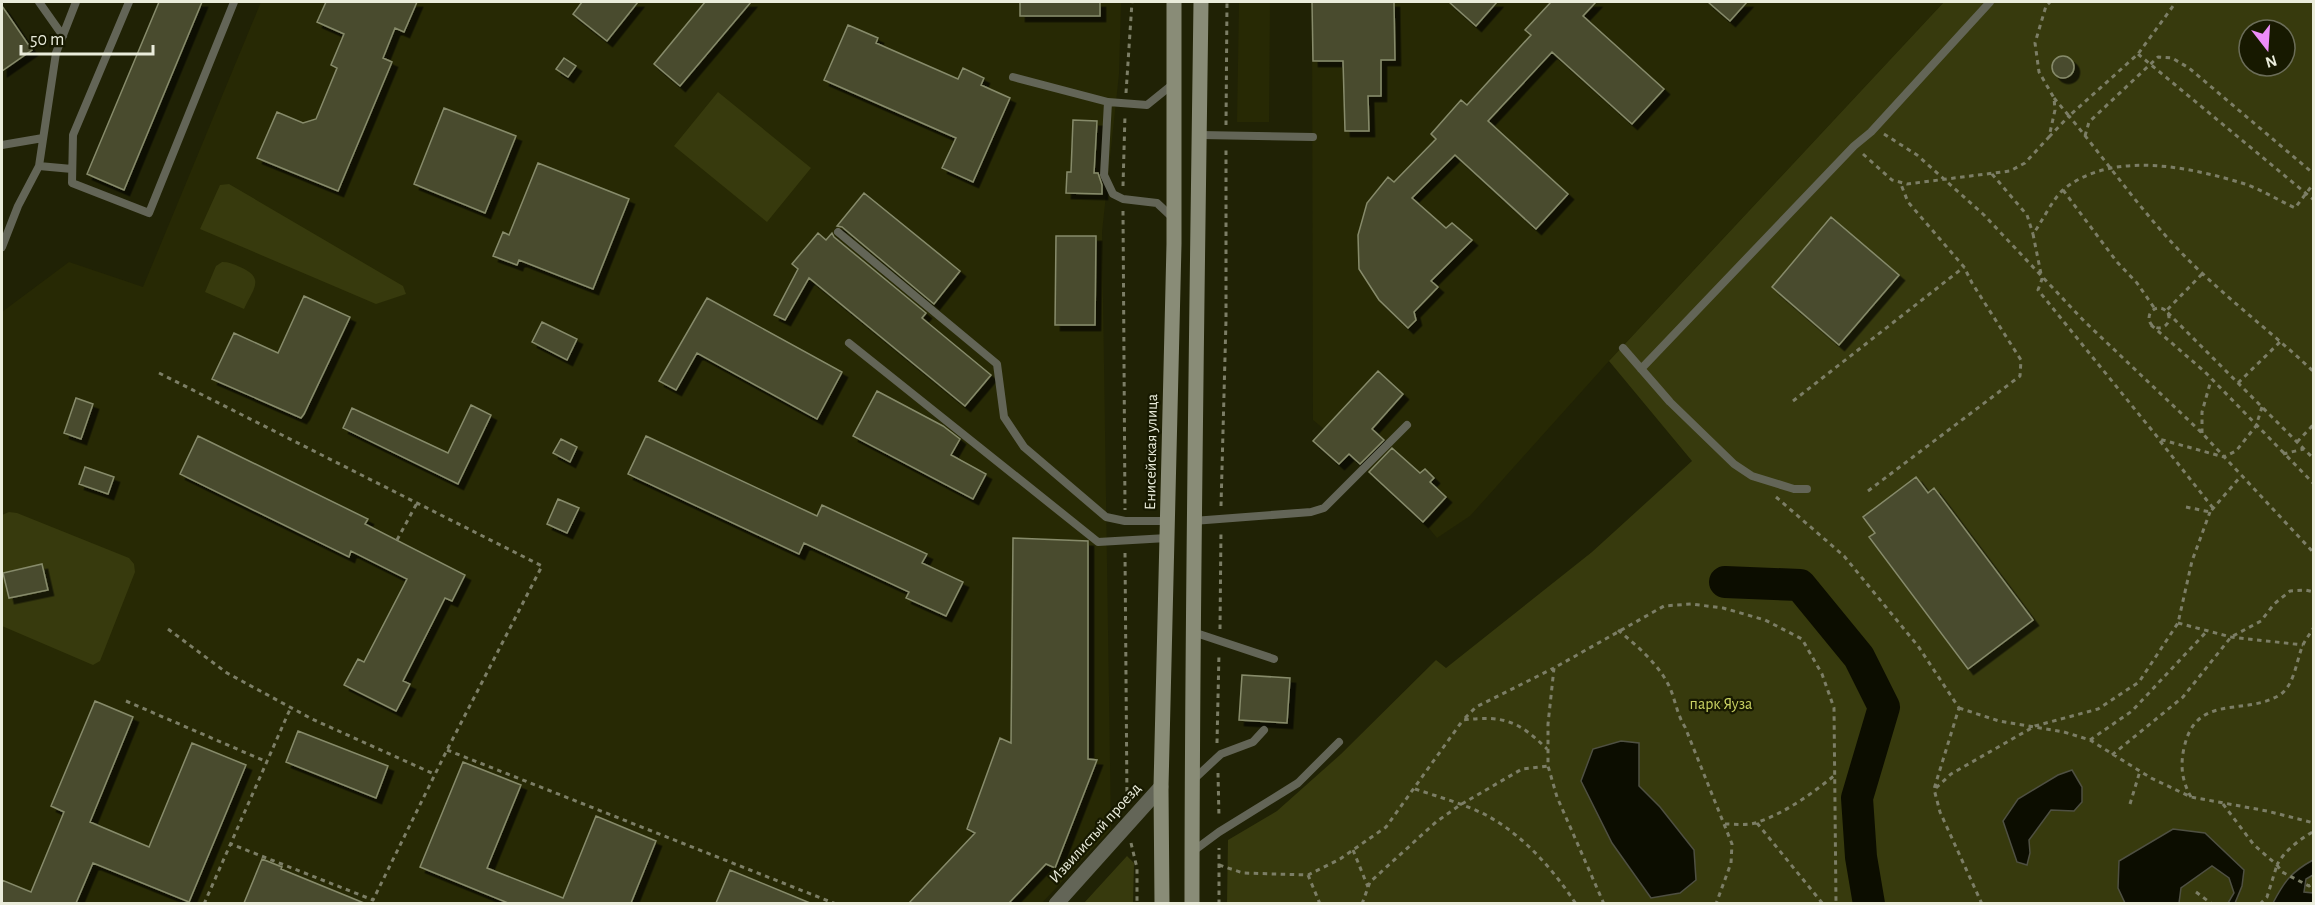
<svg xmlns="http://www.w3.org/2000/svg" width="2315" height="905" viewBox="0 0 2315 905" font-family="'Alegreya Sans',sans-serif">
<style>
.built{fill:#272904}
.green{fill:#373a0d;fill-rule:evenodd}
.water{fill:#0c0d00;stroke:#4f5042;stroke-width:1.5}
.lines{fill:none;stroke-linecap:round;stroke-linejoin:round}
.river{stroke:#0c0d00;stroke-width:32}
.building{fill:#494c2f;stroke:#878b6b;stroke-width:1.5;filter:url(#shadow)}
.path{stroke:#7c7e66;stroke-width:3;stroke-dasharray:4.5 4.5;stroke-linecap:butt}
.service{stroke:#636557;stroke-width:8}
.minor{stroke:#636557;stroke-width:15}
.secondary{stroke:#898c77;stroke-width:15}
.labels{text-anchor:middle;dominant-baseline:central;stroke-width:4.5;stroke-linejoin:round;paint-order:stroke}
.street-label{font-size:16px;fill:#eaecdb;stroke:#171900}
.park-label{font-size:16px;fill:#cbd463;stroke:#171900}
</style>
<defs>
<filter id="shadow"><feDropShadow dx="5.5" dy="5.5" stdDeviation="0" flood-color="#0009"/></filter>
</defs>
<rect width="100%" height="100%" fill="#202205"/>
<path class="built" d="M261,2h860l-2,72 -17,158 9,597 -69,74 -1040,1v-592l67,-50 74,25z
M1239,2h31l-1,120h-32z
M1312,2h632l-335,359 -139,155 -33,22 -14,-17 -74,-67 -10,10 -26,-23 11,-12 -11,-9z"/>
<path class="green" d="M1944,2h369v901l-1086,1 1,-64 49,-29 64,-57 95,-94 10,8 146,-116 100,-91 -83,-100zM2249,30h36v36h-36z
M718,92l93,76 -44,54 -93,-76z
M229,184l174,102 3,8 -30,10 -176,-75 20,-44z
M222,262c7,0 12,2 18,5 26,11 13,22 4,42l-39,-17 11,-26z
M9,512l8,1 112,45 5,6 1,8 -35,89 -7,4 -91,-39v-111z
M1127,856l7,7 -1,40h-49z"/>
<path class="water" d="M1621,741l18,2v43l21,21 34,43 2,30 -16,13 -29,5 -39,-55 -31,-62 12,-32z
M2072,770l10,17v15l-8,9 -23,-1 -22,30 1,13 -3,12 -10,-3 -14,-41 15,-22 40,-24z
M2173,829l32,4 39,37 -2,16 -7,17h-7l6,-10 -5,-15 -17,-12 -31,22 -2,15h-54l-7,-15 1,-27z
M2313,860v15l-7,4 -2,13 9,1v10h-40c11,-21 18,-31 40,-43z"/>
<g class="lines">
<path class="river" d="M1725,582l75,3 59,72 25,50 -27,91 4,59 8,47"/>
</g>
<path class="building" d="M159,2h43l-78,188 -37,-16z
M326,2h91l-13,30 -9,-4 -12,30 9,4 -54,129 -81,-33 20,-46 26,11 13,-4 21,-51 -6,-3 13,-31 -27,-12z
M582,2h56l-31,39 -34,-27z
M705,2h46l-71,84 -26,-22z
M1020,2h80v14h-80z
M1312,2h82l1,58h-14v36h-13l1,35h-24l-2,-70h-30z
M1449,2h48l-21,24z
M1551,2h45l-13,14 81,73 -32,35 -80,-72 -64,69 80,73 -32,35 -81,-74 -43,43 34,30 6,-5 20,17 -41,41 7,6 -24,25 2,8 -8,8 -29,-28 -20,-31 -1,-34 9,-32 21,-26 6,5 42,-43 -5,-5 30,-34 6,5 64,-70 -6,-5z
M1708,2h39l-17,19z
M2,6l30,44 -30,21z
M848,25l30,13 -2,5 82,36 5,-11 21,10 -3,7 29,13 -37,84 -31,-14 14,-30 -132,-58z
M2052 67a11 11 0 1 1 22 0a11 11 0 1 1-22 0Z
M564,58l12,8 -8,11 -12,-8z
M444,108l72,28 -31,77 -71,-29z
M1073,120l24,1 -3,52h4l4,12v9l-36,-1 1,-21h4z
M538,163l91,36 -36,90 -74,-29 -2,5 -24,-9 10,-24 6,3z
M864,193l96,78 -26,33 -92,-77 -5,-1z
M1831,217l68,58 -60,70 -67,-58z
M818,233l8,7 6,-7 2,4 92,76 -4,5 69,57 -26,31 -156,-128 -24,42 -11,-5 24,-46 -6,-5z
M1056,236h40l-1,89h-40z
M304,296l46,21 -46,97 -3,4 -89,-39 22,-46 44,20z
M707,298l135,74 -25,47 -120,-66 -21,37 -17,-9z
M542,322l35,17 -10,21 -35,-18z
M1378,371l25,23 -31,35 12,11 -24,24 -11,-10 -10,10 -26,-23z
M877,391l66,35 17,13 -9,16 35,19 -13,25 -120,-63z
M76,398l17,6 -12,35 -17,-6z
M471,405l20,10 -33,69 -115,-56 9,-20 96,45z
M198,436l170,83 -3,5 100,51 -13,26 -7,-3 -42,83 7,3 -14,27 -52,-26 14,-26 6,3 43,-83 -56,-28 -2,6 -169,-83z
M646,436l171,80 5,-11 105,49 -5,9 41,19 -17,34 -40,-18 3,-6 -105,-49 -5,11 -171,-80z
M561,439l16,8 -7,15 -17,-9z
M1392,448l28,25 5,-4 9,9 -4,4 16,15 -23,25 -54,-50z
M85,467l29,10 -6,17 -29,-10z
M1916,477l12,16 6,-5 99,132 -65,49 -99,-132 6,-4 -12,-16z
M558,499l21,9 -12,25 -20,-9z
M1013,538l75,3v218l9,1 -42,108 -9,-4 -37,39h-100l66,-70 -8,-4 33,-91 11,5z
M42,564l6,26 -39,8 -6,-25z
M1242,675l48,3 -3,45 -48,-3z
M95,701l38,16 -43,105 59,25 43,-104 54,22 -57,137 -96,-39 -17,40h-74v-23l29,12 33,-80 -13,-6z
M298,731l90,35 -12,32 -90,-36z
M463,762l58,23 -34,83 76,30 33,-82 60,25 -25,62h-123l-88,-36z
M262,859l20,8 -1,2 83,34h-120z
M730,870l80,33h-94z"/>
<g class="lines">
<path class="path" d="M2138,54l176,146
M1126,93l6,-91
M2054,98l15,18 69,-62 38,-52
M1226,125l1,-123
M1884,134l33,21 67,60 100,106 118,112 112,120
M2085,136l4,-14 69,-65 14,1 17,10 125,106
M2049,137l20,-21c44,53 83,111 134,158 36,34 75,64 111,98
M1863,154l29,26 15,4 103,-13 15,-8 24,-26 6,-27 -1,-12 -15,-26 -4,-29 11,-37 4,-4
M1992,174l35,41 6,19
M1123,186l2,-71
M2063,190l54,72 20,21 18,26
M1123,211l2,299
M2202,274l-36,37 148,148
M2149 318a10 10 0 1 1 20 0a10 10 0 1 1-20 0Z
M2151,325l54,47 109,112
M159,373l383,193 -95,184 -74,150 -142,-56
M2238,383l43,-42
M1793,401l171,-134
M2262,407l-6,19 -20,25 -12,6 -65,-18 -121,-149 4,-11 -9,-45c9,-12 20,-36 31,-45 49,-39 126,-22 181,-5 17,6 33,16 50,24l19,-25
M2202,433v-21l9,-32
M2160,441l53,67
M2297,442l17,-18
M2283,454l21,-5
M1868,491l152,-115 1,-16 -49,-77 -8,-16 -56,-65 -8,-20
M1776,497l68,59 74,90 41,62 -25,81 6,23 42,92
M1221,506l5,-186v-174
M2186,507l24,5 31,-36
M397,540l20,-37
M1125,553l2,248
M2178,623l53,14 72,8
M168,629l59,44 85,46 122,55
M1220,629l1,-99
M1618,630c19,16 37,31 49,52 8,14 9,31 18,45l47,117 -1,19 -15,41
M126,701l141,61
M1959,708l40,13 65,11 26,8 61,38 40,19 76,14 47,12
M1465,718l11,-11 78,-39
M2090,740l42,-29 76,-81
M1217,743l2,-90
M447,750l389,154
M2112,755l71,-58 48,-60 30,-16 13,-17 16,-13 15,-1 9,2
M1218,773l1,45
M1936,788l15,-14 84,-48 63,-17 41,-27 39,-59 14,-62 18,-49
M1415,789c24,8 49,15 71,26 37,20 67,54 90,89
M2191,797c-9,-16 -11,-31 -7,-49 12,-55 58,-32 94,-52 16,-9 18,-33 24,-49 3,-7 8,-13 12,-20
M2130,804l10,-33
M2223,804l31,41 23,20c8,-15 22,-25 37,-34
M1757,823l66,81
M1725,824c10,0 24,2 33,-2 27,-9 55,-29 77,-47
M1131,843l6,25v36
M1353,850l15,37
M1219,865l24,8 65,2 32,-16 46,-32 77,-107c40,-5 56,1 84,29
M2277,865l5,7 27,14 5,-3
M1308,875l12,29
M2196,892l16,12
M204,904l87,-197
M1219,904v-56
M1362,904l8,-22 66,-60 24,-17 62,-36 26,-3
M1604,904l-47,-107 -9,-31v-42l6,-56 110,-62 27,-2 32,4 42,12 37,19 20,35 12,34 2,196
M2260,904l7,-7 10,-32"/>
<path class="service" d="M39,2l24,34
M129,2l-56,133 -1,48 77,30 85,-211
M1013,77l95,25
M1173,84l-26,21 -39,-3 -4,73 9,19 10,5 34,4 16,15
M1200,135l113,2
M2,145l41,-7
M39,166l33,3
M838,232l159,132 7,53 20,30 82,70 19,4h42
M2,247l16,-41 21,-40 17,-113 20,-51
M849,343l249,199 69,-4
M1623,348l47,54 64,62 18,12 42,13h13
M1641,369l213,-223 17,-14 119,-130
M1193,521l118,-9 13,-4 83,-83
M1193,632l81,27
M1193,780l28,-26 32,-12 11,-12
M1192,852l27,-20 79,-49 41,-41"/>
<path class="minor" d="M1056,904l105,-117"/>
<path class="secondary" d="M1162,904l-1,-117 13,-543v-242
M1192,904c0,-301 5,-602 9,-902"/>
</g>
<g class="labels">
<g class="street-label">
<text transform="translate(1151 452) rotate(-89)">Енисейская улица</text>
<text transform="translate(1095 833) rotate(-48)">Извилистый проезд</text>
</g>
<g class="park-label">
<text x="1721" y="704">парк Яуза</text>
</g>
</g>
<rect width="2315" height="905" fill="none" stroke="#eaecdb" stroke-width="6"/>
<g transform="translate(2267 48) rotate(163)"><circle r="28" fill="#171900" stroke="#6b6d58" stroke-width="1.5"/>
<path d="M0-4.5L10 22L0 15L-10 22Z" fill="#ed8cf9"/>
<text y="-9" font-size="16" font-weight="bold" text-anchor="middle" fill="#eaecdb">N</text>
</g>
<path d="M21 45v9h132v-9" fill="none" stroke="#eaecdb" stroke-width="3"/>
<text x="30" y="45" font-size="18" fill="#eaecdb" stroke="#171900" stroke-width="4.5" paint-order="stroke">50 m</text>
</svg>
